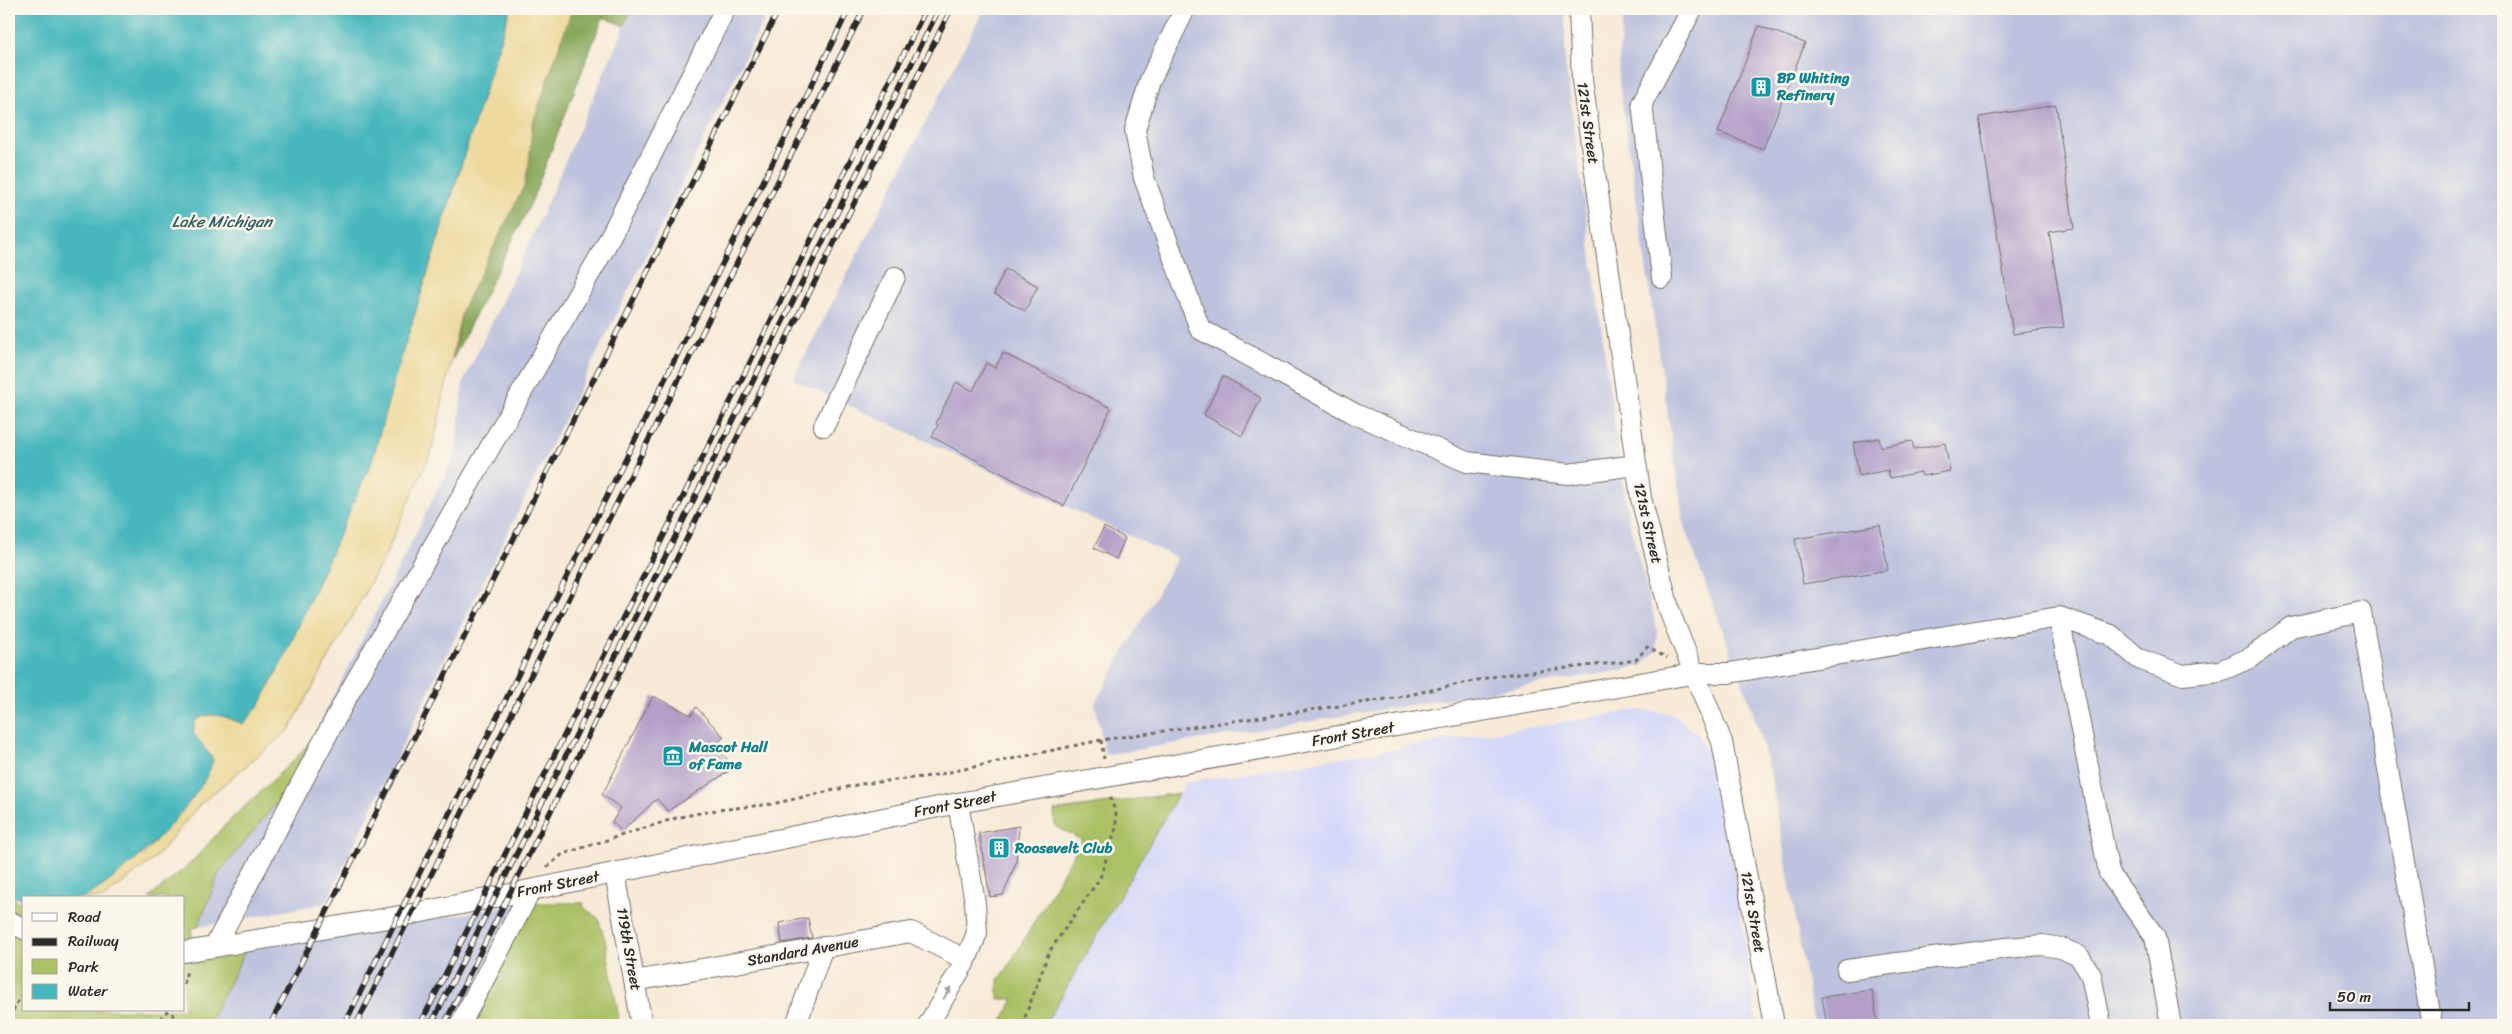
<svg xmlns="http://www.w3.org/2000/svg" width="2512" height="1034" viewBox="0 0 2512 1034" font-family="Sriracha,sans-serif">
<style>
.built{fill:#d4d8f9}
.industrial{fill:#bdc3de}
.green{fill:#aac165;stroke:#6a7648}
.forest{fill:#87a75a;stroke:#596942}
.sand{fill:#eeda9e;stroke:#8c8264}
.water{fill:#47b7bd;stroke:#397174}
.building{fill:#b3a0c9}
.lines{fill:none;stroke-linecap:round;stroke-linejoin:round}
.minor-casing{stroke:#736e67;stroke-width:22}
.path{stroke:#736e67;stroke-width:3;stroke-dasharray:4 4;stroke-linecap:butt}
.minor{stroke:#fff;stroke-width:20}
.rail-casing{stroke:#2b2b2b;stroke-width:5.5}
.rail{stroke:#fbf7ec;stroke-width:4;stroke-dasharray:11;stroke-linecap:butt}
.oneway{fill:#a0a0a0}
.labels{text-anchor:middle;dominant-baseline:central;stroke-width:5;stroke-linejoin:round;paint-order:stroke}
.culture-label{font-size:15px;font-weight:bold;fill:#0d838f;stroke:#fbf7ec;text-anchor:start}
.street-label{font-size:15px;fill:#2b2b2b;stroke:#fbf7ec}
.water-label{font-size:16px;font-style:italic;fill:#355c5e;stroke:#fbf7ec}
</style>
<rect width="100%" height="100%" fill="#fbf7ec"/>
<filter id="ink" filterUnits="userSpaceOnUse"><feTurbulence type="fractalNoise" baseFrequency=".02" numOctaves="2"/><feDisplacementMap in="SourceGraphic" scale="10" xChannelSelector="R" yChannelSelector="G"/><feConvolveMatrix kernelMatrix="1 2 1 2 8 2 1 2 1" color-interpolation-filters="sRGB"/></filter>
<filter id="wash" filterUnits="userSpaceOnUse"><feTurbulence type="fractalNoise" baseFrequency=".0096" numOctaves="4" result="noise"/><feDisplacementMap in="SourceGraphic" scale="20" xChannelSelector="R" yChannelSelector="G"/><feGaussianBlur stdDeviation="1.12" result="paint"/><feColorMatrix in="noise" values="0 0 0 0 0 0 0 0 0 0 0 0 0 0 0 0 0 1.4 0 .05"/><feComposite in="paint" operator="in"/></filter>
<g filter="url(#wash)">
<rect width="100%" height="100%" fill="#f8ead7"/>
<path class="built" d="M1638,710l36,4 25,22 21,43 37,246h-712l141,-243z"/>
<path class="industrial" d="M632,9h137l-333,667 -110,227 -128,24 21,-54 65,-79 171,-338 8,-73 70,-148z
M984,9h581v51l52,383 12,78 28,108 -1,22 -13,14 -21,5 -517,85 -10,-52 82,-145 -384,-179z
M1632,9h871v1016h-689l-44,-254 -18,-62 -68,-183 -66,-452 4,-51z
M530,903l-61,122h-261l39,-77z"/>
<path class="green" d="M316,734l-32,60 -65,79 -21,54 -7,2 5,28 51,-9 -39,77h-199v-128l15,8v105h160v-112h-35l44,-37 31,-35 72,-68z
M1179,793l-134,232h-45l14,-26h-16v-20l6,-5 78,-134 -27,-14 -1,-15z
M530,903h54l-1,4 15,11 7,21 15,86h-151z"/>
<path class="forest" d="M572,9h60l-8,17 -21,-9 -72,186 -78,156 9,-49 62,-124 5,-23 3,-38z"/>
<path class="sand" d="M510,9h62l-40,116 -3,38 -5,23 -62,124 -30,140 -48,108 -95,172 -89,74 -45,54 -52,40h-20l63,-46 22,-26 45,-67 -20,-26 2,-12c16,-12 31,-4 48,3l17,-20 26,-50 86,-193 23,-84z"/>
<path class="water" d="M9,9h501l-115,368 -23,84 -86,193 -26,50 -17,20c-17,-7 -32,-15 -48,-3l-2,12 20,26c-7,39 -92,120 -128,138 -9,4 -65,1 -76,0z"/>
<g id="blocks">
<path class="building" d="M1759,26l46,17 -42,106 -45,-17z
M2056,105l18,123 -25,4 15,95 -51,7 -34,-217z
M1005,269l33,17 -13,25 -31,-17z
M1003,353l108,55 -47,98 -132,-69 6,-12 -2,-2 20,-41 17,9 13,-28 9,5z
M1223,376l38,22 -19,38 -38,-21z
M1879,438l2,9 31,-6 2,8 31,-6 5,28 -28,5 -1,-4 -31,6 -2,-8 -29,6 -6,-33z
M1880,525l8,45 -85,14 -8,-45z
M1104,527l21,11 -9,21 -22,-11z
M653,696l38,19 5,-8 28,30 -10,9 21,21 -67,44 -11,-12 -35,32 -10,-9 9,-14 -19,-13z
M1019,826l-3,37 -13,32 -13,2 -11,-64z
M808,918l4,20 -30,5 -3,-20z
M1872,990l6,35h-51l-5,-28z"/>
</g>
</g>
<g filter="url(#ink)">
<use href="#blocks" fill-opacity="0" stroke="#736e67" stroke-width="1"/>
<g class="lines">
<g class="minor-casing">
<path id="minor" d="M1579,9l3,71 59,418 29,115 52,129 52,283
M1183,13l-33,67 -15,50 9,48 56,151 155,85 112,48 101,12 68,-9
M1662,278l-20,-175 50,-94
M824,426l71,-149
M2059,617l50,256 46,64 16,88
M615,873l27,152
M9,921l15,8
M215,946l134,-253 255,-444 121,-240
M184,952l228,-38 546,-111 739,-130h32l330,-56 52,18 28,24 44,16 37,-4 32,-14 39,-30 70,-15 71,413
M1847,970l159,-22 36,-3 19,3 18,8 12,19 10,50
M634,981l277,-49 55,28
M460,1025l71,-135
M796,1025l27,-78
M928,1025l38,-65 11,-27 -2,-30 -17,-100"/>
</g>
<path class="path" d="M1101,740l3,19
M547,867l16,-13 113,-36 33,-7 63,-7 89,-20 70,-8 170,-36 293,-42 107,-23 122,-13 13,-2 11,-13 20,11
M184,984l3,-14
M9,1018l15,-28
M155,1025l13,-15
M172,1025l2,-15
M1022,1025l27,-73 51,-74 16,-50v-13l-6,-20"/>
<use href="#minor" class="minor"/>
<g class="rail-casing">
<path id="rail" d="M270,1025l509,-1016
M344,1025l505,-1016
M356,1025l508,-1016
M420,1025l506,-1016
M431,1025l508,-1016
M444,1025l507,-1016"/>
</g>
<use href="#rail" class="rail"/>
</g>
<defs><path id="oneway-solid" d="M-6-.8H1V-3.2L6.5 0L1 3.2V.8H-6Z" transform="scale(1.25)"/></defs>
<use class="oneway" href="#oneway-solid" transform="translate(947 993) rotate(-60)"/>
</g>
<defs>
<g id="building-square" transform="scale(1.125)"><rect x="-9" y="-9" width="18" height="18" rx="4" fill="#0f9aa8" stroke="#fbf7ec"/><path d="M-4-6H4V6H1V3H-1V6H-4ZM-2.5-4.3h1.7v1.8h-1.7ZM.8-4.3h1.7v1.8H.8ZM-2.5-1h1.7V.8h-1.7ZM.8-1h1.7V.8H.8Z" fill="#fff"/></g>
<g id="museum-square" transform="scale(1.125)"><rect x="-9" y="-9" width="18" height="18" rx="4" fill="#0f9aa8" stroke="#fbf7ec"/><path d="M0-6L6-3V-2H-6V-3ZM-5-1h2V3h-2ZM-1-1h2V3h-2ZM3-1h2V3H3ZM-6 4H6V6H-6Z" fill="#fff"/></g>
</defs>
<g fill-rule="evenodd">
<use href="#building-square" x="1761" y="87"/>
<use href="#museum-square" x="673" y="756"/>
<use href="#building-square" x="999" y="848"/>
</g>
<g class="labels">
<g class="culture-label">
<text x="1777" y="78">BP Whiting<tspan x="1777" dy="17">Refinery</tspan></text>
<text x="689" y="747">Mascot Hall<tspan x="689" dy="17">of Fame</tspan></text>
<text x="1015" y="848">Roosevelt Club</text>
</g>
<g class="street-label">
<text transform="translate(1588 123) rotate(82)">121st Street</text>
<text transform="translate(1648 523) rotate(77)">121st Street</text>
<text transform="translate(1353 734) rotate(-10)">Front Street</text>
<text transform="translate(955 804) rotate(-11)">Front Street</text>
<text transform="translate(558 884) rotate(-11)">Front Street</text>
<text transform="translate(1753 912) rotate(80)">121st Street</text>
<text transform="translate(629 949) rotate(80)">119th Street</text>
<text transform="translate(803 951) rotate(-10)">Standard Avenue</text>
</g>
<g class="water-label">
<text x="222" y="221">Lake Michigan</text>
</g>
</g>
<rect width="2512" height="1034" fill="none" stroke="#fbf7ec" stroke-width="30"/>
<rect x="22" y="896" width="162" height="115" fill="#fbf7ec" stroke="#a8a59f"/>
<rect x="32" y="913" width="25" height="8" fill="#ffffff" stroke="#a8a59f"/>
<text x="68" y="922" font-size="15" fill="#2b2b2b">Road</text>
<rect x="32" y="938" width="25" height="8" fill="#2b2b2b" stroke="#a8a59f"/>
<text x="68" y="946" font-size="15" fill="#2b2b2b">Railway</text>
<rect x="32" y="959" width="25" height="15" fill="#aac165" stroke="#a8a59f"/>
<text x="68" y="972" font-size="15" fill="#2b2b2b">Park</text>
<rect x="32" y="984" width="25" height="15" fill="#47b7bd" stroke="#a8a59f"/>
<text x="68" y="996" font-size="15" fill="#2b2b2b">Water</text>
<path d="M2330 1002v8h139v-8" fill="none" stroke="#2b2b2b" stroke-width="2.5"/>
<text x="2337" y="1002" font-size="15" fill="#2b2b2b" stroke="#fbf7ec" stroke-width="4" paint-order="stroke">50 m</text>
</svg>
